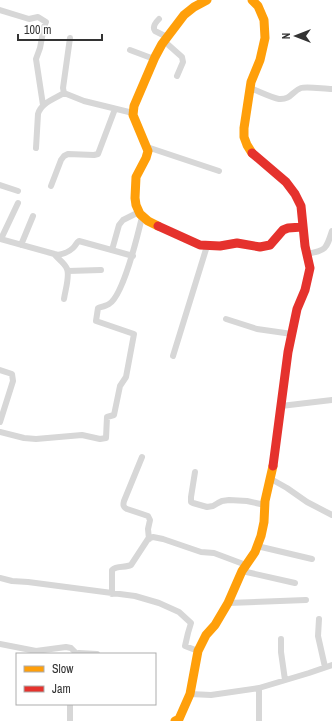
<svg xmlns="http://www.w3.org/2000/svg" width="332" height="721" viewBox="0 0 332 721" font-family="'Archivo Narrow',sans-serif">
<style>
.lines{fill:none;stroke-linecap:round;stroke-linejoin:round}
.street{stroke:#d7d7d7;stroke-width:6}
.slow{stroke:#ff9f0a;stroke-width:9}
.jam{stroke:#e5322d;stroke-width:9}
</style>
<rect width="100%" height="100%" fill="#fff"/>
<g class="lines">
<path class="street" d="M0,10l29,9 9,-2 8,5 -2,5 -4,21 -4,11 7,46
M159,19c-3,3 -7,8 -4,12l12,6
M70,38l-7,50 1,5 20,8 49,12
M164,41l18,16 1,5 -6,14
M130,50l24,9
M250,88c8,3 22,10 29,11 12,1 13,-8 22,-11 6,-2 23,1 31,1
M147,147l72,24
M36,148l2,-34c3,-11 16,-15 26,-21
M0,185l18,6
M51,186l10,-26 3,-4 4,-2 26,1 4,-1 17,-45
M0,239l58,16c5,-1 11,-3 15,-7 3,-3 3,-5 6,-7l54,15
M1,239l17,-36
M21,245l12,-29
M112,250l7,-25 4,-5 16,-8
M54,254c4,5 11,9 13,15 3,7 -2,22 -3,30
M307,254c19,-4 19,-4 25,-23
M68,271l33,-1
M226,319l31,10 35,5
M173,356l34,-110
M0,370l12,4 1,7 -13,41
M281,406l51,-6
M0,432l24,6 12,1 46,-4 18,4 6,-1 1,-21 7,-2 6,-29 6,-9 8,-43 -38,-13 2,-13c3,-1 8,-2 11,-4 14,-8 29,-70 33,-87
M142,457l-18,44c-1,4 -1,6 3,8l21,7 2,4 -2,9 1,10
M195,472l-4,25v5l2,1 14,4 6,-1 5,-3 4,-2 7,-1 18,1 18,4
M271,479l16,9 20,14 25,13
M257,546l55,13
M242,571l53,12
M0,578l12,3 16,1 107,14 24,7 20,9 12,11 -3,10 -3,13 13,5
M112,594v-24c5,-5 13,-2 19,-5l17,-26 5,-2 10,2 38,13 13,1 32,12
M228,603l78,-3
M319,619l-1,17 7,31
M281,639v13l4,28
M0,644l36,7 30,-4 5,1 5,5
M75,654l4,-1 18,1
M259,688v33
M190,694l21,1 48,-7 50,-15 23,-8
M70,721v-17"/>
<path class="slow" d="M252,0l6,6 6,14 1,18 -5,22 -9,22 -7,46v9l3,8 5,8
M158,226l-10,-5 -8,-7 -4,-9 -1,-7 1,-21 10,-19 2,-7 -15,-36 1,-9 21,-49 7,-13 22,-29 10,-8 13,-7
M175,721l4,-2 11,-25 8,-43 8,-16 9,-10 13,-22 14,-32 13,-19 6,-16 3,-14 1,-21 8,-35"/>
<path class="jam" d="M252,153l34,29 9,12 6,12 4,40 5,22 -5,22 -8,19 -9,43 -15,114
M158,226l42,19 20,1 17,-3 23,4 10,-2 13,-15 5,-2 14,-1"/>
</g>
<rect x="16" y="653" width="140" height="52" fill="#ffffff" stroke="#adadad"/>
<rect x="24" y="666" width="20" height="6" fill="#ff9f0a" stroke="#adadad"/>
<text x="52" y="673" font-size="12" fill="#333333">Slow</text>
<rect x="24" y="686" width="20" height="6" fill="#e5322d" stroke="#adadad"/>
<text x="52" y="693" font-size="12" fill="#333333">Jam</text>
<g transform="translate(296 36) rotate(270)" stroke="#ffffff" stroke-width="3" paint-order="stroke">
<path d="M0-3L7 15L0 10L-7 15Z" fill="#333333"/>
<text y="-6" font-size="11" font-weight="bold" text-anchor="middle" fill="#333333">N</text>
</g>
<path d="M18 34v6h84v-6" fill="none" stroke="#333333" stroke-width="2"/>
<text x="24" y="34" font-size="12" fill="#333333" stroke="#ffffff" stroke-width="3" paint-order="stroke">100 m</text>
</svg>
